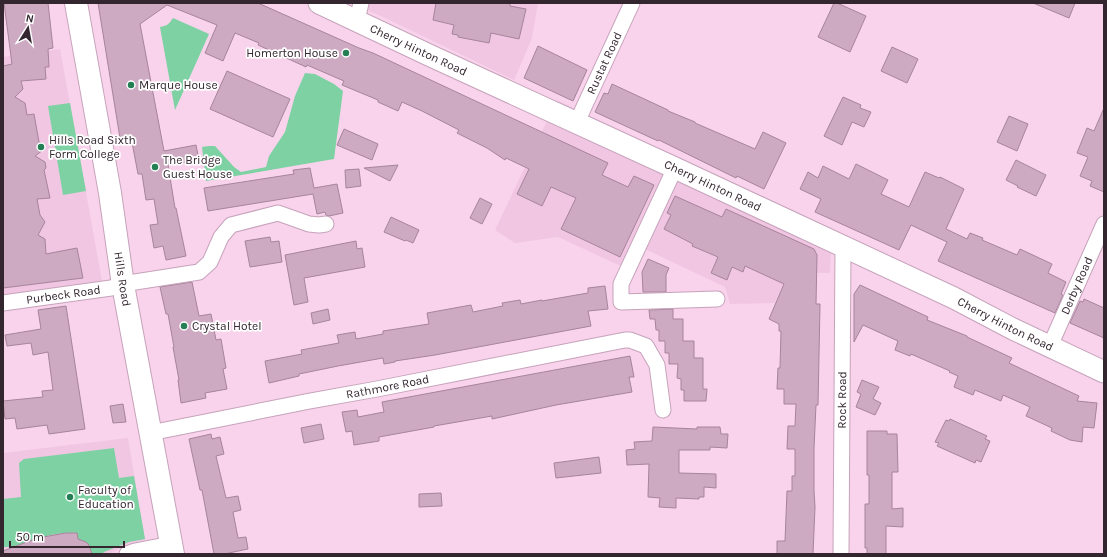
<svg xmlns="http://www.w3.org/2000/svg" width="1107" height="557" viewBox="0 0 1107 557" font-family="Karla,sans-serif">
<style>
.built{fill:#f1c6e3}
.green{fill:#7dd1a3}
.building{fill:#ceaac2;stroke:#a6849b}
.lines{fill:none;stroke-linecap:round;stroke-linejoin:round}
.street-casing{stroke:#c6a3bb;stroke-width:17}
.secondary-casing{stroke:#c6a3bb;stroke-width:23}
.primary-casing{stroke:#c6a3bb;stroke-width:24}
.street{stroke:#fff;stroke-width:15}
.secondary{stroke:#fff;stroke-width:21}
.primary{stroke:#fff;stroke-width:22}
.poi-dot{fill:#257f55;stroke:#fff;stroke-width:1.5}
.labels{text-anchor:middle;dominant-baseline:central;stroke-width:3.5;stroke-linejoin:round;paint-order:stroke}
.street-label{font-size:12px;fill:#33262f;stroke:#fff}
.poi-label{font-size:12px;fill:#33262f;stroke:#fff;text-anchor:start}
</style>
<rect width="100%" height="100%" fill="#f8d3eb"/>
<path class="built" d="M351,3h187l-6,35 -18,42 -131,-63z
M60,49l42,232 -99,14v-238z
M557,100l275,131 -2,42h-41l-14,30 -45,1 -5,-17 -80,-38 -9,24 -78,-36 -43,6 -20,-13z
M128,438l17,102 -16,4 -21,10h-105v-101z"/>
<path class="green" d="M173,18l36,16 -34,76 -15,-83c7,-1 9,-3 13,-9z
M305,73l10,1 19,10 9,7 -9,68 -128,22 -4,-34 7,-1h6l19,21 7,5 25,-5 3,-11 16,-24 10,-36z
M70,103l16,88 -23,4 -15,-89z
M114,448l5,30 15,-2 11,63 -16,3 -25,10 -2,2h-12l-1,-9 -3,-3 -8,-1 -1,-8c-11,-1 -24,1 -34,4 -13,3 -26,11 -40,10v-48l18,-2 -2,-34 5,-4z"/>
<path class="building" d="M4,3h44l5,45 -5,1 1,18h-4l1,12 -25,2 2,8 -8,8 10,6 2,12 7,-1 5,28 3,1 1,7 -8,6 10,6 1,6 -2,2 6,28 -13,1 3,16 5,7 -7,13 7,4 1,15 31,-6 6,30 -80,10v-222l9,-2z
M98,3h160l101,45 14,5 235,110 -6,12 26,12 6,-11 20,9 -34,72 -59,-28 15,-31 -25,-11 -9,19 -25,-12 12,-25 -23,-11 -1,2 -18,-12 -30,-15 2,-3 -37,-19 -20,-9 -4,9 -20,-9v-2l-36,-15 2,-4 -37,-16 -1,2 -48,-22 1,-2 -24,-10 -12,28 -18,-8 12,-28 -50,-20 -27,19 24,127 32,-6 3,15 -31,5 7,43h1l10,48 -20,4 -3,-14 -9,2 -4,-23 8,-1 -4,-25 -8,1 -4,-26h-4l-7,-37 -11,1z
M436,3h74v3l16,3 -7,30 -28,-6 -2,10 -31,-6v-2l-6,-1 2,-9 -21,-5z
M834,3h3l29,13 -16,36 -32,-15z
M1033,3h42l-6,15z
M538,46l49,24 -14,31 -49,-23z
M892,47l26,12 -11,24 -26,-12z
M227,71l63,28 -17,38 -63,-28z
M612,84l56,26v1l27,11v1l60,26 8,-17 23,11 -22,46 -27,-13 -1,2 -77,-38 -1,1 -63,-29 9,-19 4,1z
M843,97l18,8 -1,3 11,4 -7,15 -12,-5 -10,23 -18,-9z
M1104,108v84l-14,-6 2,-5 -12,-5 8,-19 -11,-4 10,-25 7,3z
M1009,116l19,8 -11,27 -20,-9z
M344,129l34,15 -6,16 -35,-15z
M1016,160l30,15 -10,21 -19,-9 1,-1 -12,-6z
M856,164l32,16 -7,14 28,13 16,-35 14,6 1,-1 24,12 -18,40 21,10 3,-6 13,5 -1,2 35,15 3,-6 32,15 -4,9 18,9 -5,12 2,1 -8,18 -117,-52 9,-19 -36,-17 -12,25 -84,-38 6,-13 -21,-10 8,-17 10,6 5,-12 26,13z
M398,165l-8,16 -26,-13z
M310,168l4,20 23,-4 6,29 -14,3 -3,-1 -1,-3 -8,2 -4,-20 -105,17 -4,-23 90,-14 -1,-4z
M359,169l2,17 -15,2 -1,-18z
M675,196l47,21 4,-8 88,40 3,6 -1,49h4l-2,101h-2l-2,43v43l1,16 -2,47h-36v-13h8l2,-50h5v-15h3v-27h-8l1,-23h7l1,-22h-12v-15h-7l1,-21h2l1,-37h-2v-7l-10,-5 15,-35 -39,-18 -2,6 -11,-5 -5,13 -16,-7 7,-16 -26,-11 1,-2 -29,-15 7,-14 -4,-2z
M480,198l12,6 -10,20 -12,-6z
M391,217l28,13 -6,13 -7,-3 -1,1 -21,-9z
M270,237l1,5 8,-1 3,21 -32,5 -5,-26z
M356,241l1,8 5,-1 3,19 -61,11 4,24 -14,3 -9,-50z
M648,259l21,9 -3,7v17h-23l-1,-20z
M192,282l7,34 12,-2 5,26 5,-1 5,29 -3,1 4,20 -22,4 1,5 -25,5 -3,-23h1l-6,-33h1l-6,-33h-2l-6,-27z
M860,285l68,32 -1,3 40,16v1l45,21 -3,5 70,33 -2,5 20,2 -3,25 -11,-1 -1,15 -12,-2 -19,-9 1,-3 -26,-12 4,-9 -27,-12 -2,6 -26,-11 -2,5 -19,-8 4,-11 -9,-4 1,-1 -39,-17 -1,2 -15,-6 3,-9 -35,-16 -9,17v-48z
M605,286l3,23 -20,2 3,15 -156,29 -40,6v1l-11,2 -1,-6 -45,8 -39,8v2l-30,7 -4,-22 37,-7 -1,-4 38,-7 -2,-8 18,-3 1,7 27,-5v-3l46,-7 -2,-11 44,-8 2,7 30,-6 -1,-3 18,-3 1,4 21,-4v1l46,-8v-5z
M1084,299l20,9v30l-34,-15 10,-22 3,1z
M66,306l19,123 -36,5 -2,-9 -30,4 -2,-11 -10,1 -2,-18 40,-4 -1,-6 11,-1 -5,-38 -15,3 -2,-12 -24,3 -2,-11 36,-6 -3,-19z
M328,309l2,11 -17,4 -2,-11z
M673,309v10h10v22h11v17h9v31h4l-1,12h-22v-11h-3v-11l-4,-1 1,-14h-9v-11h-4v-12h-6v-11h-3l-1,-11h-5l-1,-9z
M630,356l4,21h-5l3,15 -76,13 -64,14v-3l-58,10v1l-55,10v4l-25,4 -2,-14 -6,1 -4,-20 15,-2 1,7 26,-5 -2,-10z
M862,380l17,7 -6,12 8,4 -6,12 -19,-8 5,-13 -4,-2z
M123,404l3,18 -13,1 -3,-17z
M950,419l37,17 -2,3 5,2 -9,21 -5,-2 -1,3 -38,-17 2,-3 -4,-1 11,-22 3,1z
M321,424l3,15 -20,4 -3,-15z
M653,427l44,2v-2h23l1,7h7l-1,14 -17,-1v3h-31v23l37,1v14l-12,-1v10h-5v2l-23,-1v10l-17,-1 1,-9 -12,-1 1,-33 -22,1 -1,-15 9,-1 -1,-7 18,-1z
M867,431h20v3h10l1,38h-6v37l11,-1v19l-17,-1v28h-19v-6h-2v-44h4v-29h-2z
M211,434l1,5 8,-2 4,17 -8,2 10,42 12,-2 3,14 -8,2 5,26 8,-1 2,12 -24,5h-10l-12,-64h-2l-11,-51z
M599,457l2,16 -45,5 -2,-15z
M441,493l1,13 -23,1v-13z
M66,533h11l1,6 8,3 3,3 3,9h-89v-3l29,-11 11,-3z"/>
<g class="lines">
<g class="street-casing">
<g id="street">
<path d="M357,20l4,-17"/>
<path id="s1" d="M577,122l55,-119"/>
<path d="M675,168l-54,116v18l96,-3"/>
<path id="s2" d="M3,303l108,-15 24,-6 64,-10 11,-10 11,-25 10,-12 47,-12 31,11 10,1 7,-1"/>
<path id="s3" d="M1050,346l54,-122"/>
<path id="s4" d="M150,433l160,-32 67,-12 248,-49h5l16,6 11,19 6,45"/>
<path d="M127,554l8,-3 36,-7"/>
<path id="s5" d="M841,554l2,-307"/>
</g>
</g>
<g class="secondary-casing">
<g id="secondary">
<path id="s6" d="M319,3l112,53 244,112 279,130 59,31 91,43"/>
</g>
</g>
<g class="primary-casing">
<g id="primary">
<path id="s7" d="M76,3l34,190 13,92 50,269"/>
</g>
</g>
<use href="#street" class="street"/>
<use href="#secondary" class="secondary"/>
<use href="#primary" class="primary"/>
</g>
<g class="poi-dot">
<circle cx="346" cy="53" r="4"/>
<circle cx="131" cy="85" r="4"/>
<circle cx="41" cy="147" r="4"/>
<circle cx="155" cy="167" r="4"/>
<circle cx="184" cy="326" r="4"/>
<circle cx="70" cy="497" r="4"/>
</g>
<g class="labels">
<g class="street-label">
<text stroke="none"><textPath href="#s6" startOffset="110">Cherry Hinton Road</textPath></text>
<text stroke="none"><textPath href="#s1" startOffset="65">Rustat Road</textPath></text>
<text stroke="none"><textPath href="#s6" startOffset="434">Cherry Hinton Road</textPath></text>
<text stroke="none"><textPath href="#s7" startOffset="280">Hills Road</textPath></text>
<text stroke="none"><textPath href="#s3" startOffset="66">Derby Road</textPath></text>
<text stroke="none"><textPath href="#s2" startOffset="61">Purbeck Road</textPath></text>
<text stroke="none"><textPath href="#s6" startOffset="758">Cherry Hinton Road</textPath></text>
<text stroke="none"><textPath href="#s4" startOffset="242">Rathmore Road</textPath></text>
<text stroke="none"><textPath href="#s5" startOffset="154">Rock Road</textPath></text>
</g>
<g class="poi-label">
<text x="338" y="53" text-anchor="end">Homerton House</text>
<text x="139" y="85">Marque House</text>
<text x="49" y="140">Hills Road Sixth<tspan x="49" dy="14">Form College</tspan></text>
<text x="163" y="160">The Bridge<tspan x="163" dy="14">Guest House</tspan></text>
<text x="192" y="326">Crystal Hotel</text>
<text x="78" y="490">Faculty of<tspan x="78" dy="14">Education</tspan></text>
</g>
</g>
<rect width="1107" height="557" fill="none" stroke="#33262f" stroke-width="8"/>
<g transform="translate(28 28) rotate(11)" stroke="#ffffff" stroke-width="3" paint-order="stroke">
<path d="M0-3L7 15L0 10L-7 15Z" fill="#33262f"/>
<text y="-6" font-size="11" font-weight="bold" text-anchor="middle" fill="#33262f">N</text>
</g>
<path d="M10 541v6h114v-6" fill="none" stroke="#33262f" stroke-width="2"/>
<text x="16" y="541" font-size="12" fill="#33262f" stroke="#ffffff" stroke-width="3" paint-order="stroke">50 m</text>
</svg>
